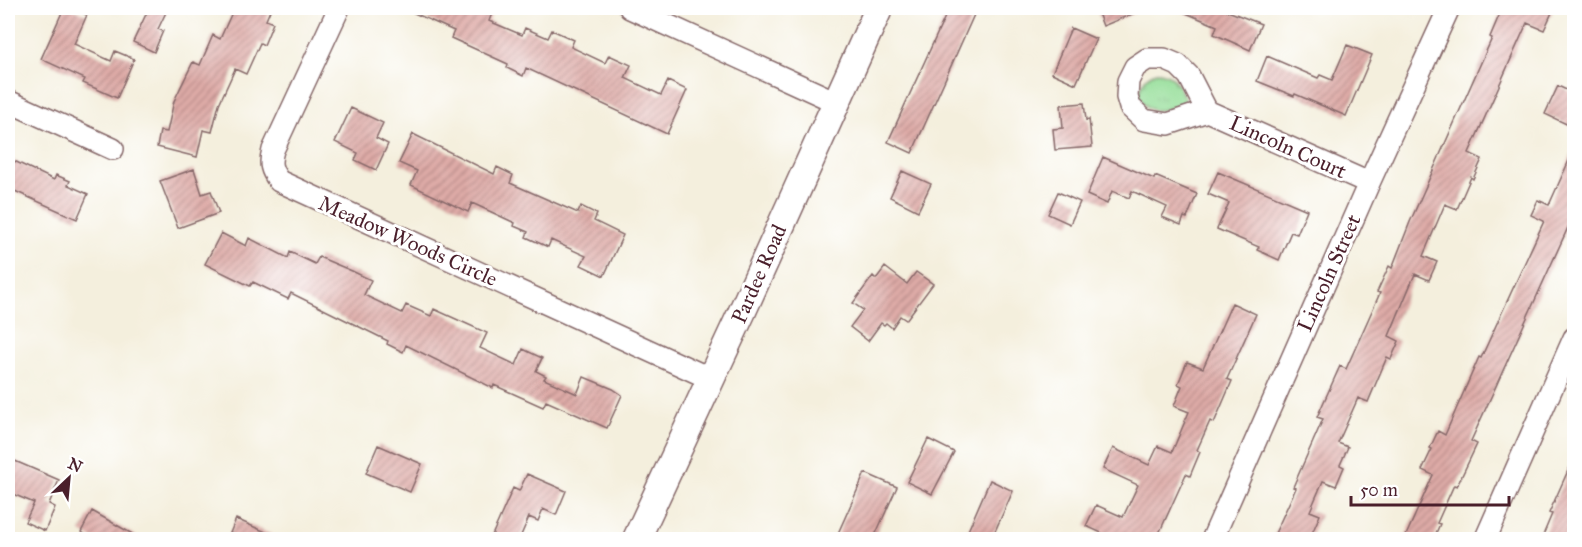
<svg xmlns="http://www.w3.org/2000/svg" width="1582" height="547" viewBox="0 0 1582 547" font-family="'IM FELL Great Primer',serif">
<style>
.grass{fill:url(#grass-tufts);stroke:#707e62;stroke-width:1.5}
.building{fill:url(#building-hatch)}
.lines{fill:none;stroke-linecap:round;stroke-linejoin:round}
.minor-casing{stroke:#866869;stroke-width:24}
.major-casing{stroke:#866869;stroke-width:30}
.minor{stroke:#fff;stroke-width:21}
.major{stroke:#fff;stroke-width:27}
.labels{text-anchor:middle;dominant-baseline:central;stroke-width:6;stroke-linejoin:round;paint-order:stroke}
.street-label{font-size:21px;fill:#4a1f2b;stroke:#fff}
</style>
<defs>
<pattern id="grass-tufts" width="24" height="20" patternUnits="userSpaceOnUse" patternTransform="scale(1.5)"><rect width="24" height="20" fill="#95de99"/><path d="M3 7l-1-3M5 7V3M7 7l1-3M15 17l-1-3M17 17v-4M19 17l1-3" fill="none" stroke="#82be84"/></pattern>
<pattern id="building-hatch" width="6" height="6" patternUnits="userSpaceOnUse" patternTransform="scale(1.5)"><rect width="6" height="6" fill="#deaba7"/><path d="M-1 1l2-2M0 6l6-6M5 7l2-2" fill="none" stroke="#b68b88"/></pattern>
</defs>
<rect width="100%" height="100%" fill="#fff"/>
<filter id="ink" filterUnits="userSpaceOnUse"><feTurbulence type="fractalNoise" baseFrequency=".0167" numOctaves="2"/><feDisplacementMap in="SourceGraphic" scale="12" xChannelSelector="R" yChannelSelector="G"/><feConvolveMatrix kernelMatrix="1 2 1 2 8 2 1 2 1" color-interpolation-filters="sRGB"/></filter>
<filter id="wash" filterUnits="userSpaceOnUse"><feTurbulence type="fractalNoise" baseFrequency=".008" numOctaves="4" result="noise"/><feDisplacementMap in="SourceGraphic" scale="24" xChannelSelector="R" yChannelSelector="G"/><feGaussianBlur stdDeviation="1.35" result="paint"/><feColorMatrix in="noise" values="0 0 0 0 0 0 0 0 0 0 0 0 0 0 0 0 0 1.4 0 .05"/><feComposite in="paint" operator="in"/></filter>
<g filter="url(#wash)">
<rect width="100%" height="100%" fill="#f4efdd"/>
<path class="grass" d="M1156,72c18,0 21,13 29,26l-1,6c-18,6 -36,14 -45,-9 2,-12 6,-19 17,-23z"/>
<g id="blocks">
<path class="building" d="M64,8h7l16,7 -13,29 37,17 4,-10 19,8 -17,39 -34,-15 2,-4 -44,-20z
M149,8h19l-10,21 5,2 -9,21 -21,-10z
M234,8h37l-5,12 7,3 -9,22 -4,-2 -14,31 -11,-5 -16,35 -7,28 -9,-2 -6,27 -40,-10 3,-16 7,1 7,-31 19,-39 7,3 13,-30 7,4z
M403,8h91l-5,13 33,14 3,-7 23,10 4,-8 22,10 -3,7 34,16 4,-8 22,10 -6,13 36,17 7,-14 19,9 -20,44 -141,-66 -3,8 -16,-8 1,-4 -57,-26 3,-7z
M949,8h28l-65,145 -24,-11z
M1096,8h51l-44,18z
M1174,8h46l41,16 -11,26 -36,-16 3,-8z
M1492,8h62l-10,22 -17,-7 -58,130 13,6 -9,20 -2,-2 -14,32 -12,-5 -22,52 14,6 -8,18 -14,-6 -26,62 10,5 -8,18 -4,-2 -19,45 -10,-4 -20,45 10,4 -8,18 4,2 -8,19 -13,-5 -13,30 10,4 -11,25h-37l24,-52 -3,-1 30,-68 -6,-2 23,-51 6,3 34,-76 -3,-1 12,-26 3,2 18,-46 82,-184 -2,-1 11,-26z
M1071,28l25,11 -20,45 -24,-11z
M1347,45l25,10 -26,61 -51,-22 -1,2 -37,-15 10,-25 51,22 2,-3 12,5z
M1558,86l17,8v34l-30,-14z
M1084,103l2,17 3,-1 3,28 -37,3 -2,-21 10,-1 -2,-23z
M351,108l32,15 -7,15 12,6 -12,26 -21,-10 3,-7 -23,-11z
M413,134l81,40 3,-7 16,8 -3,8 68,30 3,-7 16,8 -3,7 29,14 -19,41 -23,-11 5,-9 -35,-16 -3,7 -22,-10 2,-5 -14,-6 1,-3 -43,-20 -4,9 -57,-27 6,-14 -18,-8z
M1575,147v65l-104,229 6,3 -20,42 -3,-1 -17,38 3,1 -7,16h-29l29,-65 -11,-5 10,-21 -2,-1 8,-17 7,4 34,-78 2,1 63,-137 -13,-6 7,-15 11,5z
M1103,157l51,22 1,-3 42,18 -10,24 -3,-1 -3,8 -19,-8 5,-10 -35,-16 -3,7 -17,-7 -5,13 -20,-9z
M8,158l46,22 2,-5 14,6 -2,4 20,9 -11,25 -69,-31z
M194,169l8,25 9,-3 8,22 -41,15 -18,-47z
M902,171l29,13 -13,27 -28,-14z
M1218,172l89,38 -10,24 -6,-2 -12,28 -22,-10 2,-3 -42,-18 12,-26 -21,-9z
M1058,192l22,10 -10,22 -22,-10z
M221,233l25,13 3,-8 39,20 2,-6 25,12 4,-7 33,14 19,9 -7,15 38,18 4,-8 25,11 3,-7 33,15 20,9 -7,15 36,17 7,-16 19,9 -6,13 10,5 -2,3 33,15 7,-17 29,12 9,6 -15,33 -61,-27 -3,6 -49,-22 -1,3 -87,-43 -3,7 -16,-8 1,-3 -97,-48 -3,6 -35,-17 -3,4 -45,-22z
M885,267l22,17 9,-12 17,12 -27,36 -6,-4 -8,12 -6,-5 -2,2 -3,-2 -13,18 -18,-14 13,-17 -10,-7 20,-27 3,3z
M1232,303l24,11 -29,65 5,2 -18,42 -4,-2 -13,29 3,2 -10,24 -4,-2 -30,66h-39l-31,-14 10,-21 27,12 15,-32 -35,-16 10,-21 36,17 9,-19 14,6 17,-40 -15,-6 8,-20 -4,-2 9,-22 16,6z
M928,439l26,13 -22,42 -25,-12z
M378,445l44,19 -12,28 -44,-19z
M1575,455v85h-34l11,-26 -3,-1z
M8,458l51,22 -10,24 6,3 -10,24 -20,-9 9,-19 -26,-11z
M865,473l32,14 -24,53h-38z
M527,474l39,17 -10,24 -13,-6 -5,12 -9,-4 -10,23h-29l23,-52 6,3z
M990,480l23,11 -22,49h-27z
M92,511l51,29h-48l-14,-8z
M236,519l48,21h-57z"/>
</g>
</g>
<g filter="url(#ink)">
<use href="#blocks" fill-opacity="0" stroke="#866869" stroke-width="1.5"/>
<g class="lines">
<g class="minor-casing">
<path id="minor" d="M339,8l-66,142c-4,14 -2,20 6,31l432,198
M630,8l206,94
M8,101l105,48
M1207,111l-39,13 -24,-4 -14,-13 -3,-10 1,-16 7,-14 12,-8h17l14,6 11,11 18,35 162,72
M1212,540l157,-357 80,-175
M1485,540l89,-202"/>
</g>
<g class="major-casing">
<path id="major" d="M636,540l106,-228 137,-304"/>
</g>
<use href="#minor" class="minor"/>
<use href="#major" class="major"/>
</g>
</g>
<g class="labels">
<g class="street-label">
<text transform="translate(1288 147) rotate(24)">Lincoln Court</text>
<text transform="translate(408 241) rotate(24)">Meadow Woods Circle</text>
<text transform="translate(1329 273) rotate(-66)">Lincoln Street</text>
<text transform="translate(759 274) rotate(-66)">Pardee Road</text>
</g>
</g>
<rect width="1582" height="547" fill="none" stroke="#fff" stroke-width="30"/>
<g transform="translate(69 478) rotate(26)" stroke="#ffffff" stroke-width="4.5" paint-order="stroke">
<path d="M0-4.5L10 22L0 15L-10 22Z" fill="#4a1f2b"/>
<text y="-9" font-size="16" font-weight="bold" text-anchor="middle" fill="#4a1f2b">N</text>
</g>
<path d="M1351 496v9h158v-9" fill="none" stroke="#4a1f2b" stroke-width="3"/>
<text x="1360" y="496" font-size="18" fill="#4a1f2b" stroke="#ffffff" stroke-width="4.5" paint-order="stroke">50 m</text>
</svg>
